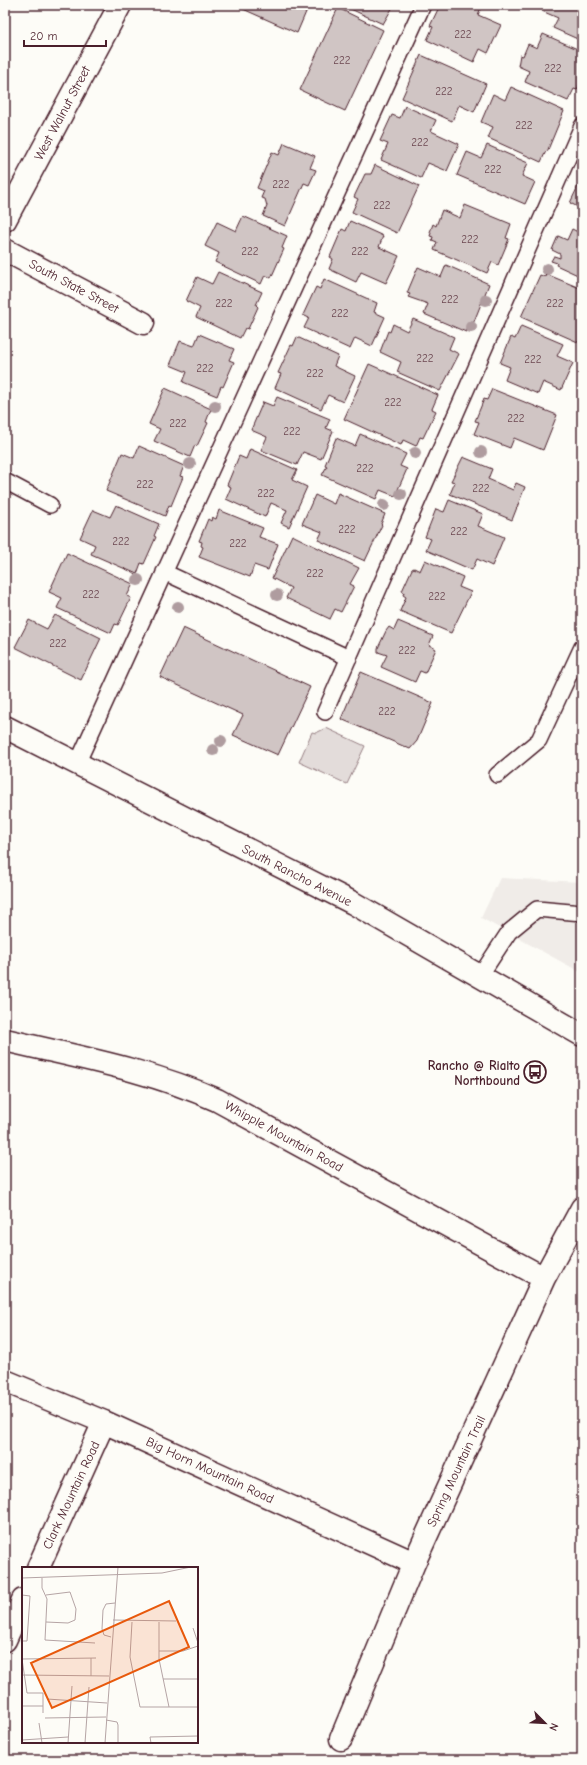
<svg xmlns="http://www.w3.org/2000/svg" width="587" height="1765" viewBox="0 0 587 1765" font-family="'Comic Neue',sans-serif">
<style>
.built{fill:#f0ece8}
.green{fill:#e3dcda;stroke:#967e82}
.building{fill:#d0c5c4;stroke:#4a1f2b}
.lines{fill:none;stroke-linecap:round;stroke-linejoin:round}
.service-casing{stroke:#4a1f2b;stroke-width:18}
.minor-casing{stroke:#4a1f2b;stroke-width:25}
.tertiary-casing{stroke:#4a1f2b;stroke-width:25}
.service{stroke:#fdfcf7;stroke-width:15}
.minor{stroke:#fdfcf7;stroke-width:22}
.tertiary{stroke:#fdfcf7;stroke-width:22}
.tree{fill:#af9c9f}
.labels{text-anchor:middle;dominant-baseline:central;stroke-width:3.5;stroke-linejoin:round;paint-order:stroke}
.number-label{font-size:11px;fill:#6c4851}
.street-label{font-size:13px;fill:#4a1f2b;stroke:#fdfcf7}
.poi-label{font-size:13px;font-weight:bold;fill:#4a1f2b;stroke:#fdfcf7;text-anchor:end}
.inset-road{fill:none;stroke:#b5a4a5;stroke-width:1}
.view{fill:#e8590c;fill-opacity:0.15;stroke:#e8590c;stroke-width:2}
.inset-edge{fill:none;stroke:#4a1f2b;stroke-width:2}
</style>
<rect width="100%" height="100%" fill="#fdfcf7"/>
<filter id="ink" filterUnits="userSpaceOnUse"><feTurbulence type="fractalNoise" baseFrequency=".025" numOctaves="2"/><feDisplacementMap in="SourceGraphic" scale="8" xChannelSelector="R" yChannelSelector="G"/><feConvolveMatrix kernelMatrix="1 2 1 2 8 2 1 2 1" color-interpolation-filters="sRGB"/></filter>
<g filter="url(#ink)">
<path class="built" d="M500,878l82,4v91l-101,-55z"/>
<path class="green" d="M326,728l39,18 -18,38 -48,-22 13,-30 4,1z"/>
<path class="building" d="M234,5h75l-12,28z
M342,5h52l-11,19z
M440,5h42l-4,10 23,10 -13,28 -8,-4 -6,13 -47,-22 6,-13 -3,-1z
M499,5h10l-2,4z
M545,5h37v36l-29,-13 5,-10 -16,-7z
M338,8l45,22 -38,81 -45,-21z
M543,34l39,17v27l-5,12 -3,-1 -6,12 -43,-19 4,-11 -11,-5 2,-11 3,1 5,-12 9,4z
M421,55l65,29 -12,28 -15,-7 -7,16 -50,-23z
M511,87l53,24 -17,41 -1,-1 -5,11 -53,-24 5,-11 -12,-5 12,-28 12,6z
M405,106l31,14 -5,11 28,13 -12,27 -19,-8 -7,15 -40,-18 7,-16 -8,-3 12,-26 8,3z
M284,143l31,13 -5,12 6,2 -7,15 -5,-2 -19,43 -22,-10 4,-10 -2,-7 -4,-1 3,-7 -7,-3 15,-36 7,3z
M487,145l41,18 -6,13 13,6 -10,22 -68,-29 10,-23 14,6z
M375,165l44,21 -22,47 -45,-21 6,-13 -4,-2 11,-23h6z
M582,178v31l-12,-6z
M465,205l46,19 -5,14 3,1 -11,26 -6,-3 -5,11 -53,-23 3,-8 -5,-2 1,-3 -3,-1 1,-3 -1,-1 3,-8 3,2 6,-16 18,8z
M243,216l44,20 -5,12 2,1 -13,29 -6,-3 -4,9 -46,-22 4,-9 -14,-7 12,-24 19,9z
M350,221l33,15 -4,11 20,9 -13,27 -25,-11 -5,10 -27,-13 4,-10 -3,-2 12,-28 4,2z
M572,229l10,5v43l-26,-12 1,-2 -6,-2 3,-5 6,2v-4l-8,-4 6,-14 9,4z
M446,265l43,19 -16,40 -3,-2 -4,10 -42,-18 4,-10 -20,-7 2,-3 -3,-1 11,-26 23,10z
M218,272l44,20 -6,13 2,2 -10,22 -3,-1 -5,10 -44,-21 4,-9 -14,-7 11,-24 15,7z
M546,274l36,15v50l-2,4 -59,-26 19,-42 5,2z
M324,279l53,24 -3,9 11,5 -13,29 -17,-8 -5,11 -46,-21 5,-10 -6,-3 13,-28 4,2z
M413,319l41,18 -5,12 10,5 -19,37 -43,-19 4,-10 -21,-10 8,-21 2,1 3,-8 14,7z
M521,326l42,18 -6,12 16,7 -12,27 -18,-8 -5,12 -33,-14 5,-13 -10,-4 11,-26 4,2z
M199,334l35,15 -5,11 5,2 -11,25 -2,-1 -4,10 -34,-14 4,-10 -17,-7 10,-24 14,5z
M297,337l41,19 -4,10 21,10 -12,26 -15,-7 -7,14 -46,-21 6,-14 -3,-1 13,-28 2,1z
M369,364l69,31 -6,14 4,2 -13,27 -3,-1 -4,9 -13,-6 -2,5 -57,-26z
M165,388l46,21 -5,13 2,1 -11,23 -2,-1 -5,12 -36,-16 6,-12 -11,-5z
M492,389l65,26 -14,35 -29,-12 -4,10 -36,-14 5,-12 -4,-1 9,-22 3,1z
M277,397l53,22 -4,9 7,3 -12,28 -18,-7 -6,13 -36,-15 6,-13 -16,-7 12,-28 10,4z
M360,434l46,20 -6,12 7,3 -12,27 -15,-6 -4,9 -54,-24 5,-9 -2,-1 11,-27 19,8z
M139,446l45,20 -4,10 3,1 -12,29 -2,-1 -4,11 -59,-25 16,-38 12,5z
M250,449l47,21 -5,10 15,7 -18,40 -8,-4 6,-13 -16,-7 -6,14 -39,-18 5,-12 -4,-2 12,-29 7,3z
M463,457l29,12 -4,10 25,11 3,-7 9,4 -13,33 -62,-26 5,-12 -4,-1z
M338,493l47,21 -4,10 1,1 -17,36 -47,-21 4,-8 -20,-8 13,-29 19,9z
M449,500l34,14 -5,12 26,11 -12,29 -15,-7 -5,11 -46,-20 5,-11 -6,-2 11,-28 8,3z
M116,505l43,19 -5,12 2,1 -12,27 -3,-1 -4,11 -46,-20 4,-9 -15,-7 13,-28 17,7z
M219,510l44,18 -4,9 19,7 -10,26 -14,-5 -4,12 -51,-20 4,-10 -2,-1 1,-4 -3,-1 9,-22 3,2 1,-4 4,2z
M292,535l67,33 -9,16 4,2 -13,26 -6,-3 -5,10 -44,-21 5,-10 -19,-10z
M67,553l66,31 -6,12 4,2 -13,27 -3,-1 -4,9 -54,-25 5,-10 -13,-6z
M425,560l38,17 -4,10 12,5 -20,41 -51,-22 6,-14 -3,-2 1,-3 -2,-1 10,-22 2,-1 6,3z
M55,615l46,23 -20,42 -66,-33 14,-27 18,9z
M398,621l35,15 -4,9 7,4 -11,24 -5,-2 -5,11 -34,-15 6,-12 -9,-3v-4l8,-17 3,-4 5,3z
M183,628l127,59 -32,68 -45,-20 10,-20 -83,-38z
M361,672l72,31 -16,38 -7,8 -69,-30z"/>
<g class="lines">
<g class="service-casing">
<path id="service" d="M5,481l45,24
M164,572l185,86
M325,712l257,-586
M77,764l346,-759
M497,775l42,-35 43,-93
M480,976l29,-44 28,-23 45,4"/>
</g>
<g class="minor-casing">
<path id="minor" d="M5,220l115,-215
M5,250l138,73
M5,1040c72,17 145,30 212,60l327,178
M5,1381l99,41 310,141
M38,1568l66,-146
M5,1640l18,-40
M341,1739l73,-176 130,-285 38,-70"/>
</g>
<g class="tertiary-casing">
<path id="tertiary" d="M5,727l348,176 229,132"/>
</g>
<use href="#service" class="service"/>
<use href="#minor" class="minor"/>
<use href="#tertiary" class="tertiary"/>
</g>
<g class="tree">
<circle cx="547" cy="269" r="6"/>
<circle cx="486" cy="300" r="6"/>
<circle cx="471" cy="327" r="6"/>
<circle cx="215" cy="406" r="6"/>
<circle cx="481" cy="452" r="6"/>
<circle cx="415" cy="453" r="6"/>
<circle cx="190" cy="464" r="6"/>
<circle cx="401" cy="494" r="6"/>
<circle cx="384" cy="505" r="6"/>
<circle cx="138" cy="580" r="6"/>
<circle cx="277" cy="595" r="6"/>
<circle cx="178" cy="607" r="6"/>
<circle cx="221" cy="741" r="6"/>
<circle cx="213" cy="750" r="6"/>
</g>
</g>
<defs>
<g id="bus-ring" transform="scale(1.15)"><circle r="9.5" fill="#fdfcf7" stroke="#4a1f2b" stroke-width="1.5"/><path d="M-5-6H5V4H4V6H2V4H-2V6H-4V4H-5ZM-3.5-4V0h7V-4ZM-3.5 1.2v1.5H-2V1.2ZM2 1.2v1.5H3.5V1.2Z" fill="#4a1f2b"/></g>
</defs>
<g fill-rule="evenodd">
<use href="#bus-ring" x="535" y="1072"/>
</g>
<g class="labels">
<g class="number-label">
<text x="463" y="34">222</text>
<text x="342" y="60">222</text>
<text x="553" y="68">222</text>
<text x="444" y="91">222</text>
<text x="524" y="125">222</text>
<text x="420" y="142">222</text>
<text x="493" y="169">222</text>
<text x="281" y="184">222</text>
<text x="382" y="205">222</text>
<text x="470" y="239">222</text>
<text x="250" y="251">222</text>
<text x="360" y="251">222</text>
<text x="450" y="299">222</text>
<text x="224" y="303">222</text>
<text x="555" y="303">222</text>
<text x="340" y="313">222</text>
<text x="425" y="358">222</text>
<text x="533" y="359">222</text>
<text x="205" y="368">222</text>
<text x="315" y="373">222</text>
<text x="393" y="402">222</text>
<text x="516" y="418">222</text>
<text x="178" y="423">222</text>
<text x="292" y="431">222</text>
<text x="365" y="468">222</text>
<text x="145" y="484">222</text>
<text x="481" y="488">222</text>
<text x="266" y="493">222</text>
<text x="347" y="529">222</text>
<text x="459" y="531">222</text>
<text x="121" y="541">222</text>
<text x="238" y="543">222</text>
<text x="315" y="573">222</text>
<text x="91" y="594">222</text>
<text x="437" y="596">222</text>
<text x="58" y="643">222</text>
<text x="407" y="650">222</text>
<text x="387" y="711">222</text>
</g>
<g class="street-label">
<text transform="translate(62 113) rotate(-62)">West Walnut Street</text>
<text transform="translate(74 286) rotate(28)">South State Street</text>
<text transform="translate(297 875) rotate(27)">South Rancho Avenue</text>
<text transform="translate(284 1136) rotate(29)">Whipple Mountain Road</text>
<text transform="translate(210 1470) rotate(25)">Big Horn Mountain Road</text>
<text transform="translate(456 1471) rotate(-65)">Spring Mountain Trail</text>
<text transform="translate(71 1495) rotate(-65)">Clark Mountain Road</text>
</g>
<g class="poi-label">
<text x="520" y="1065">Rancho @ Rialto<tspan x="520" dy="15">Northbound</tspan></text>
</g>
</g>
<g transform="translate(22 1567)">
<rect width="176" height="176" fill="#fdfcf7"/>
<path class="inset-road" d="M0,11l140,-5 29,-6M20,11v10l5,11 -2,41 50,3M0,28l8,1 -3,45h-5M24,28l24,-3 6,17 -1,11 -7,3 -22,-1M91,53l63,1M110,55l-2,35 10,50h29M137,55v37l10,48h29M171,61l5,15M89,70l-7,-2 -2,-6 1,-19 3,-6 9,-1M137,84h24l15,-5M0,92l74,-1M0,92l5,34h16v20M0,108l87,1M69,109v-18M141,112h35M25,132l60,4M0,139h21M23,151l61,-1M84,153l11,2 1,3v18M17,156l3,20M0,173l46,-3M46,176l4,-57M63,176l4,-56M83,176l13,-176M129,176l-1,-6 48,-1"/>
<path class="view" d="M147,34l20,46 -137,61 -21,-45z"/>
<rect width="176" height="176" class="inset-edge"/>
</g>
<rect width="587" height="1765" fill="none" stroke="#fdfcf7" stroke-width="20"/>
<rect x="10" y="10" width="567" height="1745" fill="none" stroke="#4a1f2b" stroke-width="1.5" filter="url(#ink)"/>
<g transform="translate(545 1723) rotate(114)" stroke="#fdfcf7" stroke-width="3" paint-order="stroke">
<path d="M0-3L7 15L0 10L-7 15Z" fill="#4a1f2b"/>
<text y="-6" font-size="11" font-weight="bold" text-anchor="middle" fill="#4a1f2b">N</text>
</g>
<path d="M24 40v6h82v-6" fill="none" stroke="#4a1f2b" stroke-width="2"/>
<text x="30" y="40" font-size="12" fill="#4a1f2b" stroke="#fdfcf7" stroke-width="3" paint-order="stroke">20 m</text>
</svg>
